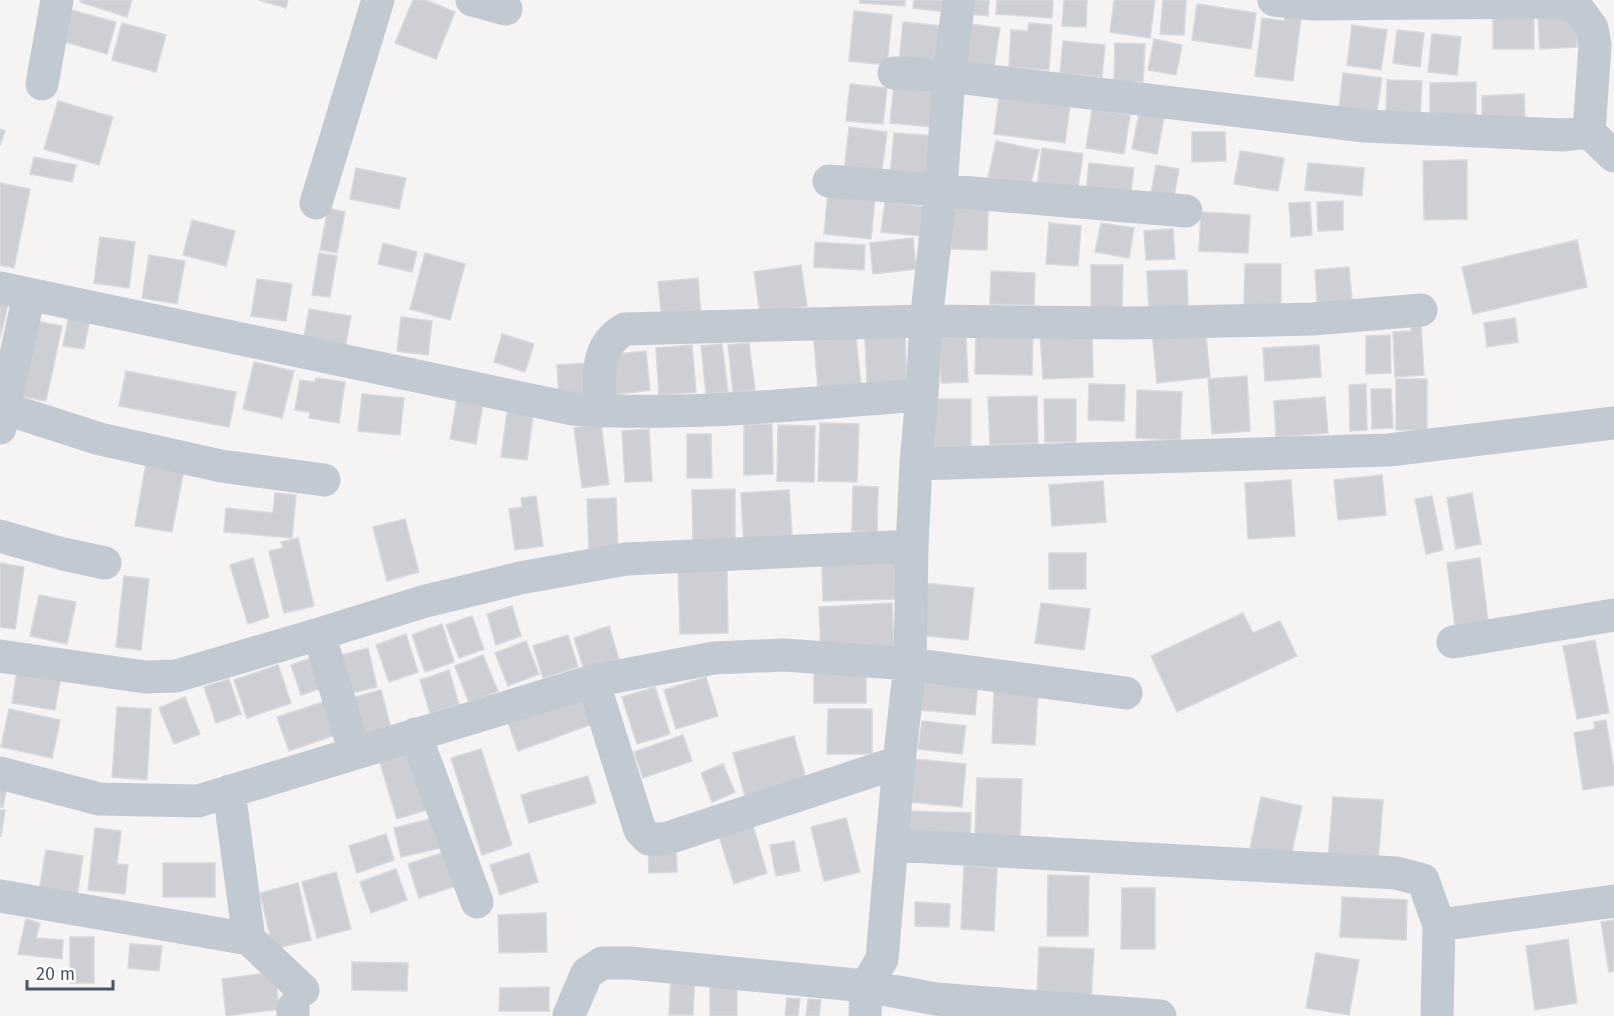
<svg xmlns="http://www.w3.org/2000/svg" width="1614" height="1016" viewBox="0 0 1614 1016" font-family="'Fira Sans',sans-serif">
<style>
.building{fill:#cdcfd5;stroke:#d7d9de;stroke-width:1.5}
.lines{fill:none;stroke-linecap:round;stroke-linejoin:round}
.minor{stroke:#c1cad2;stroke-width:33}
</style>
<rect width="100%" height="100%" fill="#f5f3f3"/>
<path class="building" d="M81,0h51l-5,17 -47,-15z
M259,0h29l-2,8z
M413,0h13l29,12 -19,47 -41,-16z
M860,0h45v6l-45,-3z
M914,0h33l-1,12 -33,-4z
M970,0h19l-1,16 -19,-2z
M997,0h56l-1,18 -56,-4z
M1064,0h23l-1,27 -24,-1z
M1114,0h41l-5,38 -40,-6z
M1163,0h23l-2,35 -24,-1z
M1197,4l59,9 -5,36 -59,-9z
M71,10l45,12 -9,32 -45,-13z
M854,11l38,4 -5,50 -38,-4z
M1576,15l1,32 -37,2 -2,-32z
M1285,16l16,2 -8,63 -38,-5 7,-58 22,3z
M1493,16h41v33h-41z
M903,22l40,4 -5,39 -39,-4z
M122,23l44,12 -10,37 -44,-12z
M1029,23l23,2 -3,45 -40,-3 2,-37 17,1z
M970,24l30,4 -6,39 -30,-4z
M1352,25l35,5 -6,40 -34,-5z
M1397,30l27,3 -4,34 -27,-4z
M1432,34l29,3 -4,38 -29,-3z
M1154,39l28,6 -6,30 -28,-5z
M1063,41l42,4 -3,32 -42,-4z
M1115,43l30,1 -2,38 -29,-1z
M1343,73l39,5 -5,34 -38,-5z
M1387,80l35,1 -2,35 -34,-2z
M1476,82v38h-46v-37z
M850,84l37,4 -4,36 -37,-3z
M894,85l42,4 -3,38 -43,-4z
M1524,94l1,26 -43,3v-27z
M999,97l71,9 -5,37 -71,-9z
M58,101l55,16 -14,48 -55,-16z
M1140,108l25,5 -8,41 -25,-5z
M1092,109l38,6 -6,39 -38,-6z
M849,127l38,5 -6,44 -37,-4z
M0,129l5,2 -5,14z
M1192,132h33l1,29 -34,1z
M894,133l42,3 -5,43 -41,-4z
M996,141l43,9 -9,37 -42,-10z
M1042,148l41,6 -6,40 -40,-6z
M1240,151l44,7 -6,33 -44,-7z
M34,157l42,8 -4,17 -42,-8z
M1467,160v59l-43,1 -1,-59z
M1089,163l45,5 -4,30 -44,-5z
M1308,163l56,5 -2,28 -57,-6z
M1156,165l23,4 -5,28 -23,-4z
M356,168l50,10 -7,31 -49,-10z
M0,183l30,6 -16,79 -14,-3z
M828,193l47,5 -4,41 -47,-5z
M1343,201v29l-25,1 -1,-29z
M885,202l41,5 -4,29 -41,-4z
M1310,202l2,33 -21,2 -2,-34z
M328,208l17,4 -8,41 -17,-3z
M953,208l35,1 -1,41 -36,-1z
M1201,212l49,3 -2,38 -49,-2z
M192,220l43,11 -9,35 -43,-11z
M1049,223l32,3 -3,40 -32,-2z
M1101,223l33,5 -5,30 -34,-6z
M1173,229l2,30 -29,1 -2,-29z
M100,237l35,5 -6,46 -35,-5z
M913,238l3,31 -43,5 -3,-31z
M1577,240l10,47 -114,27 -11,-47z
M815,242l50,3 -1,25 -50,-3z
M383,243l34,9 -5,20 -34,-8z
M319,253l18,3 -7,41 -18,-2z
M425,253l40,11 -15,56 -40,-11z
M149,255l36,6 -8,43 -35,-6z
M1245,264h36v43l-37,-1z
M801,265l6,41 -47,7 -6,-41z
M1091,265h32l-1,45h-31z
M1349,267l3,33 -35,3 -2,-33z
M1187,270l1,37 -39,2 -2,-38z
M991,271l44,2 -1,32 -44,-1z
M698,278l3,37 -39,5 -4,-38z
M257,279l35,5 -6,37 -35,-5z
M0,288l11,3 -11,47z
M70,309l21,4 -7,36 -21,-3z
M309,309l42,7 -6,33 -42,-7z
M401,317l31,4 -4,34 -31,-4z
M1515,318l3,24 -31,5 -3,-24z
M27,319l35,7 -16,75 -35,-7z
M1411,323h10l3,52 -29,2 -2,-45 18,-1z
M1205,326l5,51 -53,6 -5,-52z
M976,329l57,1 -1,45 -57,-1z
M1092,330l1,47 -50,2 -3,-47z
M502,334l32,10 -9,28 -31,-10z
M1390,335l1,38 -25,1v-38z
M905,336l2,48 -40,1 -2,-47z
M856,337l5,48 -43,4 -4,-48z
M966,337l2,45 -27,1 -2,-45z
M749,343l6,47 -22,3 -5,-48z
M722,344l6,48 -22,2 -5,-48z
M692,345l4,47 -37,3 -3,-47z
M1319,345l2,32 -56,4 -2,-33z
M646,351l4,39 -38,5 -4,-40z
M254,362l40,9 -12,47 -39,-9z
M589,363l2,30 -32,2 -2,-30z
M126,371l110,21 -7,35 -110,-21z
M1247,376l3,55 -38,3 -4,-55z
M316,378l29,4 -6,41 -30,-5 1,-6 -15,-2 5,-30 15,2z
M1396,379h31v51h-31z
M1089,384l36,1 -1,36 -36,-1z
M1366,384l1,46 -17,1 -1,-46z
M1371,389h20l2,39 -21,1z
M1137,390l45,2 -2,48 -44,-2z
M458,393l26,5 -8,46 -26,-5z
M362,394l42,4 -4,37 -42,-4z
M1037,396l1,47 -48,2 -2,-48z
M1325,397l3,36 -52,4 -2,-36z
M935,399h36v48h-37z
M1044,399h32v43h-31z
M508,406l26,3 -7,51 -26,-3z
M820,423l39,1 -2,58 -39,-1z
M601,424l8,60 -27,4 -8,-60z
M772,424l1,50 -29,1v-50z
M778,425l37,1 -1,56 -37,-1z
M649,429l3,52 -27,1 -3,-51z
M687,434h24l1,44h-25z
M146,463l38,6 -12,63 -37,-6z
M1382,475l4,40 -48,5 -4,-40z
M1291,480l4,56 -47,3 -3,-56z
M1103,481l3,41 -54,4 -3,-41z
M853,486l25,1 -1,45 -25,-1z
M735,489v55h-42l-1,-54z
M789,490l4,57 -49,2 -3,-56z
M275,493l21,2 -4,43 -68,-6 2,-24 47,5z
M1472,493l9,51 -25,5 -9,-51z
M536,496l7,50 -28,4 -6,-41 13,-2 -1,-9z
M1432,496l11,54 -17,4 -11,-55z
M616,498l2,52 -29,1 -2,-52z
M405,519l14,53 -32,9 -14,-54z
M298,538l16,68 -30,7 -15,-62 14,-3 -2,-6z
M1049,553h37v36h-37z
M253,558l16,59 -21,7 -18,-59z
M1480,558l8,63 -33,5 -8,-63z
M898,561l1,38 -76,2 -1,-38z
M0,563l24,4 -9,62 -15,-2z
M727,569l1,64 -48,1 -2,-64z
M124,576l25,3 -8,71 -25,-3z
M922,583l52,5 -6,52 -51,-5z
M39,595l37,7 -9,42 -37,-8z
M892,603l2,45 -73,4 -2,-45z
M1041,603l49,6 -6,41 -49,-7z
M512,606l9,30 -25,9 -9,-31z
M1243,613l10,20 27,-12 17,35 -120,56 -26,-56z
M472,616l12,33 -25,9 -13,-33z
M442,624l12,38 -29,10 -13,-37z
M609,626l10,33 -35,11 -10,-32z
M406,634l12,38 -29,10 -13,-37z
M568,635l10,32 -35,11 -10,-32z
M1595,640l14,73 -32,6 -14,-73z
M526,641l13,33 -31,12 -13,-33z
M368,648l9,39 -30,7 -9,-38z
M483,655l15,36 -29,12 -14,-37z
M314,657l11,30 -24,8 -10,-30z
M18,663l44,7 -7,40 -43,-7z
M278,665l13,38 -44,15 -13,-38z
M866,666v37h-52v-36z
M449,670l10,34 -29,9 -10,-33z
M706,677l12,39 -42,13 -12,-39z
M923,677l55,5 -3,33 -55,-5z
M229,679l12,35 -25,9 -12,-36z
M655,687l15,47 -33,10 -15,-47z
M381,690l10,38 -31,8 -9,-38z
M583,690l12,33 -77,28 -12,-34z
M994,691l44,1 -3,53 -43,-2z
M185,697l15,37 -26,10 -15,-36z
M326,701l12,33 -49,17 -12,-34z
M117,707l34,2 -4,71 -35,-3z
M9,709l51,11 -8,38 -51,-11z
M828,709h44v45h-45z
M1606,720l8,50v15l-31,5 -9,-57 21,-4 -1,-7z
M922,721l44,5 -4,28 -44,-5z
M683,735l9,26 -49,17 -9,-26z
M794,736l12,43 -61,17 -12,-43z
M481,749l31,96 -30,10 -31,-97z
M412,750l18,59 -33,10 -18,-59z
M914,759l52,5 -4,43 -52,-5z
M723,764l12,28 -23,10 -11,-29z
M588,776l8,27 -67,20 -8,-28z
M977,778l45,1 -2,59 -45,-1z
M0,783l7,1 -4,23h-3z
M1261,797l41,9 -11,50 -41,-8z
M1333,797l50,3 -5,62 -50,-3z
M0,810h5l-4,26h-1z
M908,811l63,2 -1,26 -63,-2z
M438,817l7,30 -44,10 -7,-29z
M846,818l14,54 -36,9 -13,-54z
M753,826l14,47 -33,11 -15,-48z
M95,828l26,3 -4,33 11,1 -3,29 -37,-4z
M386,834l8,26 -37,13 -8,-27z
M794,841l6,30 -24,5 -6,-31z
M676,845l1,27 -28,1 -1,-27z
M46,850l37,6 -6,41 -38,-6z
M448,851l11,34 -40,13 -11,-34z
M529,853l9,29 -38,13 -10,-30z
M163,863h52v34h-52z
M964,866l33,2 -3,63 -33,-2z
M396,869l11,31 -36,13 -11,-31z
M336,872l15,57 -34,9 -15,-56z
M1048,875l41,1 -1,60h-41z
M298,883l13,57 -38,9 -13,-56z
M1122,888h33v61h-34z
M1342,897l65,3 -1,40 -66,-3z
M915,902l35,2 -1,23 -34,-1z
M546,913l1,39 -48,1 -1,-38z
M26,919l14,4 -4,15 27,2 -1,19 -44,-5z
M1614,920v51l-5,1 -8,-50z
M70,937h24v46h-24z
M1568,939l9,64 -42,7 -9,-64z
M130,944l32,2 -3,25 -31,-3z
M1039,947l55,2 -3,52 -54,-3z
M1316,953l43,7 -10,55 -43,-7z
M352,962l56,1 -1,28 -55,-1z
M275,972l4,37 -53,7 -4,-37z
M671,974l24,1 -2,40h-24z
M737,982v34h-27v-33z
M549,987v24h-50l1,-23z
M787,998l13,1 -2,17h-13z
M808,999l13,1 -2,16h-13z"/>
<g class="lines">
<path class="minor" d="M472,0l34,9
M1274,0l40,4 247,-2 17,7 14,19 3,17 -6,87
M894,73l55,3 416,50 198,9 26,-3 25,24
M42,84l15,-84
M829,181l357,30
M316,203l62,-203
M0,288l573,121c115,8 234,-6 349,-14l4,-74 15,-132 8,-113 10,-76
M0,407l100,32 121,27 103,14
M600,411c0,-32 -7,-64 25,-82l301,-8 205,2 182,-4 108,-9
M0,428l29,-133
M916,464l473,-14 225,-27
M0,536l63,18 42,9
M319,634l36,119
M1453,642l161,-27
M0,656l145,21 31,-1 143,-42 103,-32 98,-24 106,-19 286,-13 4,-82 6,-69
M593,681l47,149 9,9h16l234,-77
M415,734l62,168
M0,773l99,26 99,2 395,-120 121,-23 70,-3 126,9 2,-118
M892,845l504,28 27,7 16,45 175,-24
M0,896l249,43 -20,-148
M249,939l54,51
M569,1015l18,-42 15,-10h28l236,23 70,13 224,17
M293,1016v-8
M865,1016l1,-30 16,-27 17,-197 11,-98 216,29
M1437,1016l2,-91"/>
</g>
<path d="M27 980v9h86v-9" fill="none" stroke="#4a5661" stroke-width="3"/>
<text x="36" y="980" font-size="18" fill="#4a5661" stroke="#ffffff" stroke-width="4.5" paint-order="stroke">20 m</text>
</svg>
